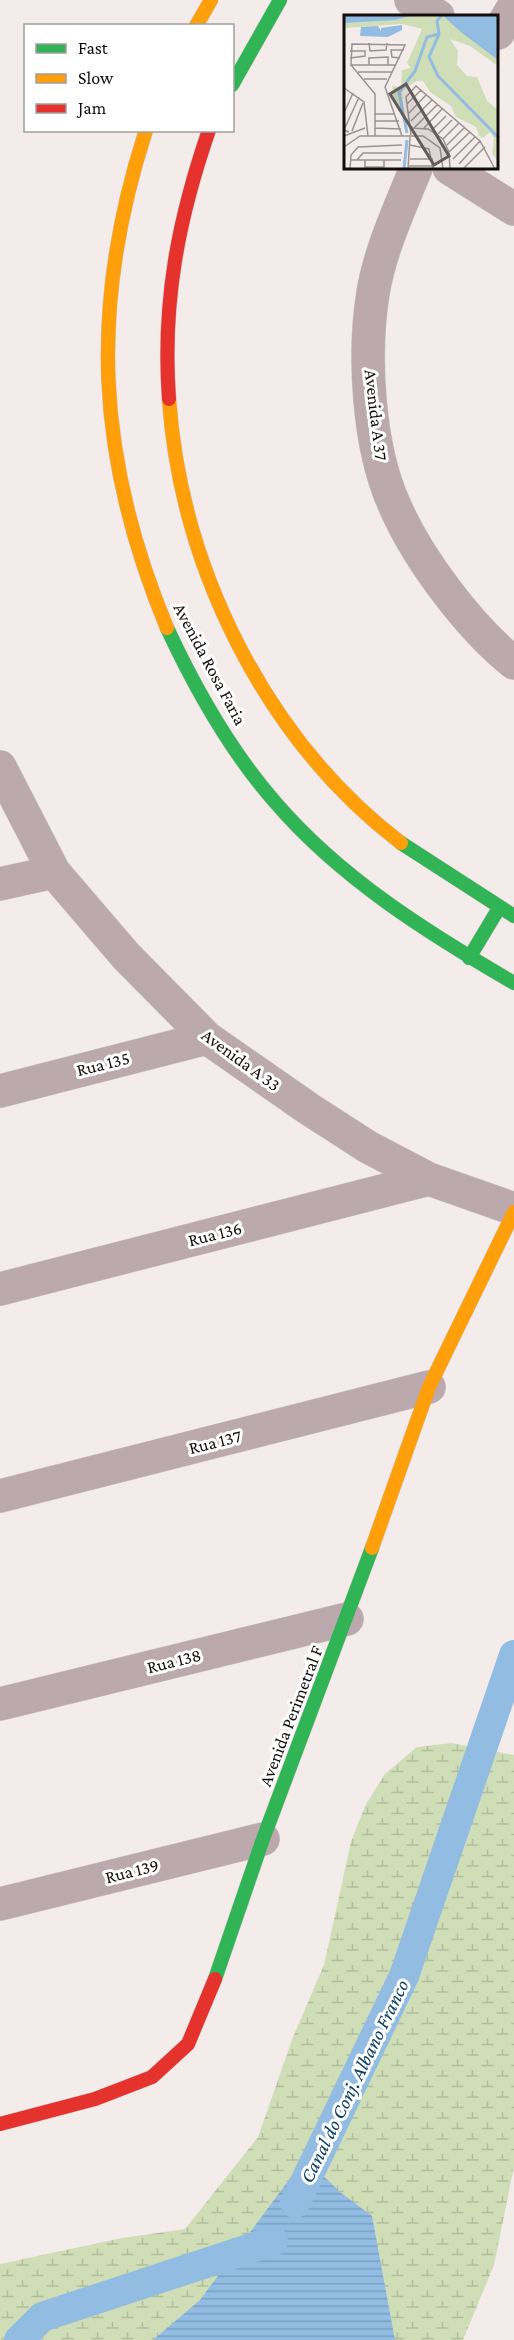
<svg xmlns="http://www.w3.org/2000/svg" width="514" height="2340" viewBox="0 0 514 2340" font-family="'Crimson Pro',serif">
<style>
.wetland{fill:url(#wetland-marsh)}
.water{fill:url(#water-rules)}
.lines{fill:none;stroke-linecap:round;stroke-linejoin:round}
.canal{stroke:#92bce2;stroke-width:30}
.street-casing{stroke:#cfc9c7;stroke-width:34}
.fast-casing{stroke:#cfc9c7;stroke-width:15}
.slow-casing{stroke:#cfc9c7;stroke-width:15}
.jam-casing{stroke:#cfc9c7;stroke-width:15}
.street{stroke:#bba9ad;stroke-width:33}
.fast{stroke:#30b455;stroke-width:14}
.slow{stroke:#ff9f0a;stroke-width:14}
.jam{stroke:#e5322d;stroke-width:14}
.labels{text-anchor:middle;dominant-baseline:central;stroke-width:6;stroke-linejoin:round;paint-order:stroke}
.street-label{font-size:18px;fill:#120d0c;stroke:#fff}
.water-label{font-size:20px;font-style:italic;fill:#0e3e62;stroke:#fff}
.inset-river{fill:none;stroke:#92bce2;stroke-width:3}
.inset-road{fill:none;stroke:#9a9391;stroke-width:1.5}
.view{fill:#615b5a;fill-opacity:0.15;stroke:#615b5a;stroke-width:3}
.inset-edge{fill:none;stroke:#120d0c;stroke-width:3}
</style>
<defs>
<pattern id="wetland-marsh" width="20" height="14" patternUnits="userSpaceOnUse" patternTransform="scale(1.5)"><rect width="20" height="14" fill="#d0deb8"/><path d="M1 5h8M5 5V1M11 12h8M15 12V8" fill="none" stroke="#b2bd9d"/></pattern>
<pattern id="water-rules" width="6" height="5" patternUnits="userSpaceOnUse" patternTransform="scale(1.5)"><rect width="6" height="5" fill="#92bce2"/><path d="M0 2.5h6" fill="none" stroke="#7da0c1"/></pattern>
</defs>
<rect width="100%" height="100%" fill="#f4ecea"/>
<path class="wetland" d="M452,1743l62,12v412l-20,98 -31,75h-463v-76l122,-26 63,-9 73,-92 35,-100 31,-72 27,-123 14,-36 20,-32 32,-27z"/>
<path class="water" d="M305,2158l35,34 32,24 23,124h-242l47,-40z"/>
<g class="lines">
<path class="canal" d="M295,2203l109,-227 110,-321
M19,2340l23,-23 231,-76"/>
<g class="street-casing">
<path id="street" d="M411,0l27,16
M498,33l16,-27
M416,168c-16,40 -36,82 -43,125 -10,62 -5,153 21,211 23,54 75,123 120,159
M449,168l65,41
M0,767l54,105 72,84 81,82 102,71 59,38 61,32 85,30
M0,884l54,-12
M0,1091l207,-53
M0,1289l429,-110
M0,1496l429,-109
M0,1704l347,-85
M0,1904l263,-65"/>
</g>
<g class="fast-casing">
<path id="fast" d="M232,85l48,-85
M167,628c28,60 64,124 108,174 65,76 153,131 239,181
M401,843l113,73
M469,958l30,-50
M215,1979l48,-140 109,-291"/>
</g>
<g class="slow-casing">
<path id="slow" d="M196,26l15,-26
M146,130c-57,176 -50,327 21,498
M169,399c12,169 96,340 232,444
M372,1548l57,-161 85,-175"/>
</g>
<g class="jam-casing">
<path id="jam" d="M169,399c-7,-96 9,-179 40,-269
M0,2124l95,-25 57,-22 36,-33 27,-65"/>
</g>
<use href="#street" class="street"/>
<use href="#fast" class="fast"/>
<use href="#slow" class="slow"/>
<use href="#jam" class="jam"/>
</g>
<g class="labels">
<g class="street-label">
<text transform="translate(376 415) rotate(83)">Avenida A 37</text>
<text transform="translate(210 664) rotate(62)">Avenida Rosa Faria</text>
<text transform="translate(241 1060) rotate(36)">Avenida A 33</text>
<text transform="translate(103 1064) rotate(-14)">Rua 135</text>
<text transform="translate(215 1234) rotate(-14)">Rua 136</text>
<text transform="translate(215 1442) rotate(-14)">Rua 137</text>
<text transform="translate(174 1661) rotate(-14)">Rua 138</text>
<text transform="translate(291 1716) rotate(-69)">Avenida Perimetral F</text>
<text transform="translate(132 1871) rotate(-14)">Rua 139</text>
</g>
<g class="water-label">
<text transform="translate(354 2081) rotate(-64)">Canal do Conj. Albano Franco</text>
</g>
</g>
<g transform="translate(344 15)">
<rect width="154" height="154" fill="#f4ecea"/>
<path d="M69,0h29l56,45v6l-28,-20 -20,-7 8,12 -1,14 10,11 10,1 10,24 11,9v51l-6,-7 2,-16 -4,-6 -7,6 -4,-2 -3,-9 -20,-10 -5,-11 -21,-14 -7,-11h-7l-14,10 1,20 -9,-9 -2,-16 9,1 1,-17 9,-2 -4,-5 15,-34 -20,-5 -58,4v-5z" fill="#d0deb8"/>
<path d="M69,0l-18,5 -51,3v-8zM98,0h56v45l-36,-27zM58,10v5l-14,7 -28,-1 1,-9 17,-1 3,5v-3z" fill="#92bce2"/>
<path class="inset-river" d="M98,0l-5,6 2,13 -10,23 9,19 61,62M63,118l-8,-41 16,-21 12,-34 12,-3M60,154l3,-29"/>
<path class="inset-road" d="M25,28l1,8 16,-1 1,-7M6,36h15v5l-15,2M56,43l-8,-1 -1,-7h13M7,50h45M25,50v-7l19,-1v8M14,57h34M20,64h23M0,73l20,14 4,34M63,89l14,-14M0,98l9,-20M65,98l17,-18M31,99h20M31,106h24M67,106l21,-21M31,113l26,1M67,113l17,1 15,10 6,13 1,17M70,113l24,-24M80,113l18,-19M88,115l14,-14M8,116l11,-28M5,117l-5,-2 15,-33M94,119l14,-14M67,120l-5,-38 10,-11 64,55 15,28M0,121l21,-8M31,121v-42l-24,-29 1,-21 53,1 -20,42 17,49M99,124l16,-16M66,130l19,4 4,20M103,130l18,-18M0,132l16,-11h63l17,12 3,21M105,137l21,-20M66,144h23M109,144l22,-22M6,145h51M13,145l6,-7h39M21,145v7h19v-7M115,149l21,-23M65,151h24M6,154l1,-14 7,-8 44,-2M64,154l2,-32M119,154l22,-22"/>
<path class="view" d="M62,69l43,72 -15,9 -44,-71z"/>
<rect width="154" height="154" class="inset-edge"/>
</g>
<rect x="24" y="24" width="210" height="108" fill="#ffffff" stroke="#a09e9e" stroke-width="1.5"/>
<rect x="36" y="44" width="30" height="9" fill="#30b455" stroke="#a09e9e" stroke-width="1.5"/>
<text x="78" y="54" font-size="18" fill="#120d0c">Fast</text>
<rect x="36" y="74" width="30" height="9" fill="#ff9f0a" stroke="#a09e9e" stroke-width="1.5"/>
<text x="78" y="84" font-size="18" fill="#120d0c">Slow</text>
<rect x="36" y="104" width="30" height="9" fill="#e5322d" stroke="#a09e9e" stroke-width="1.5"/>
<text x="78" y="114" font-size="18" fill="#120d0c">Jam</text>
</svg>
